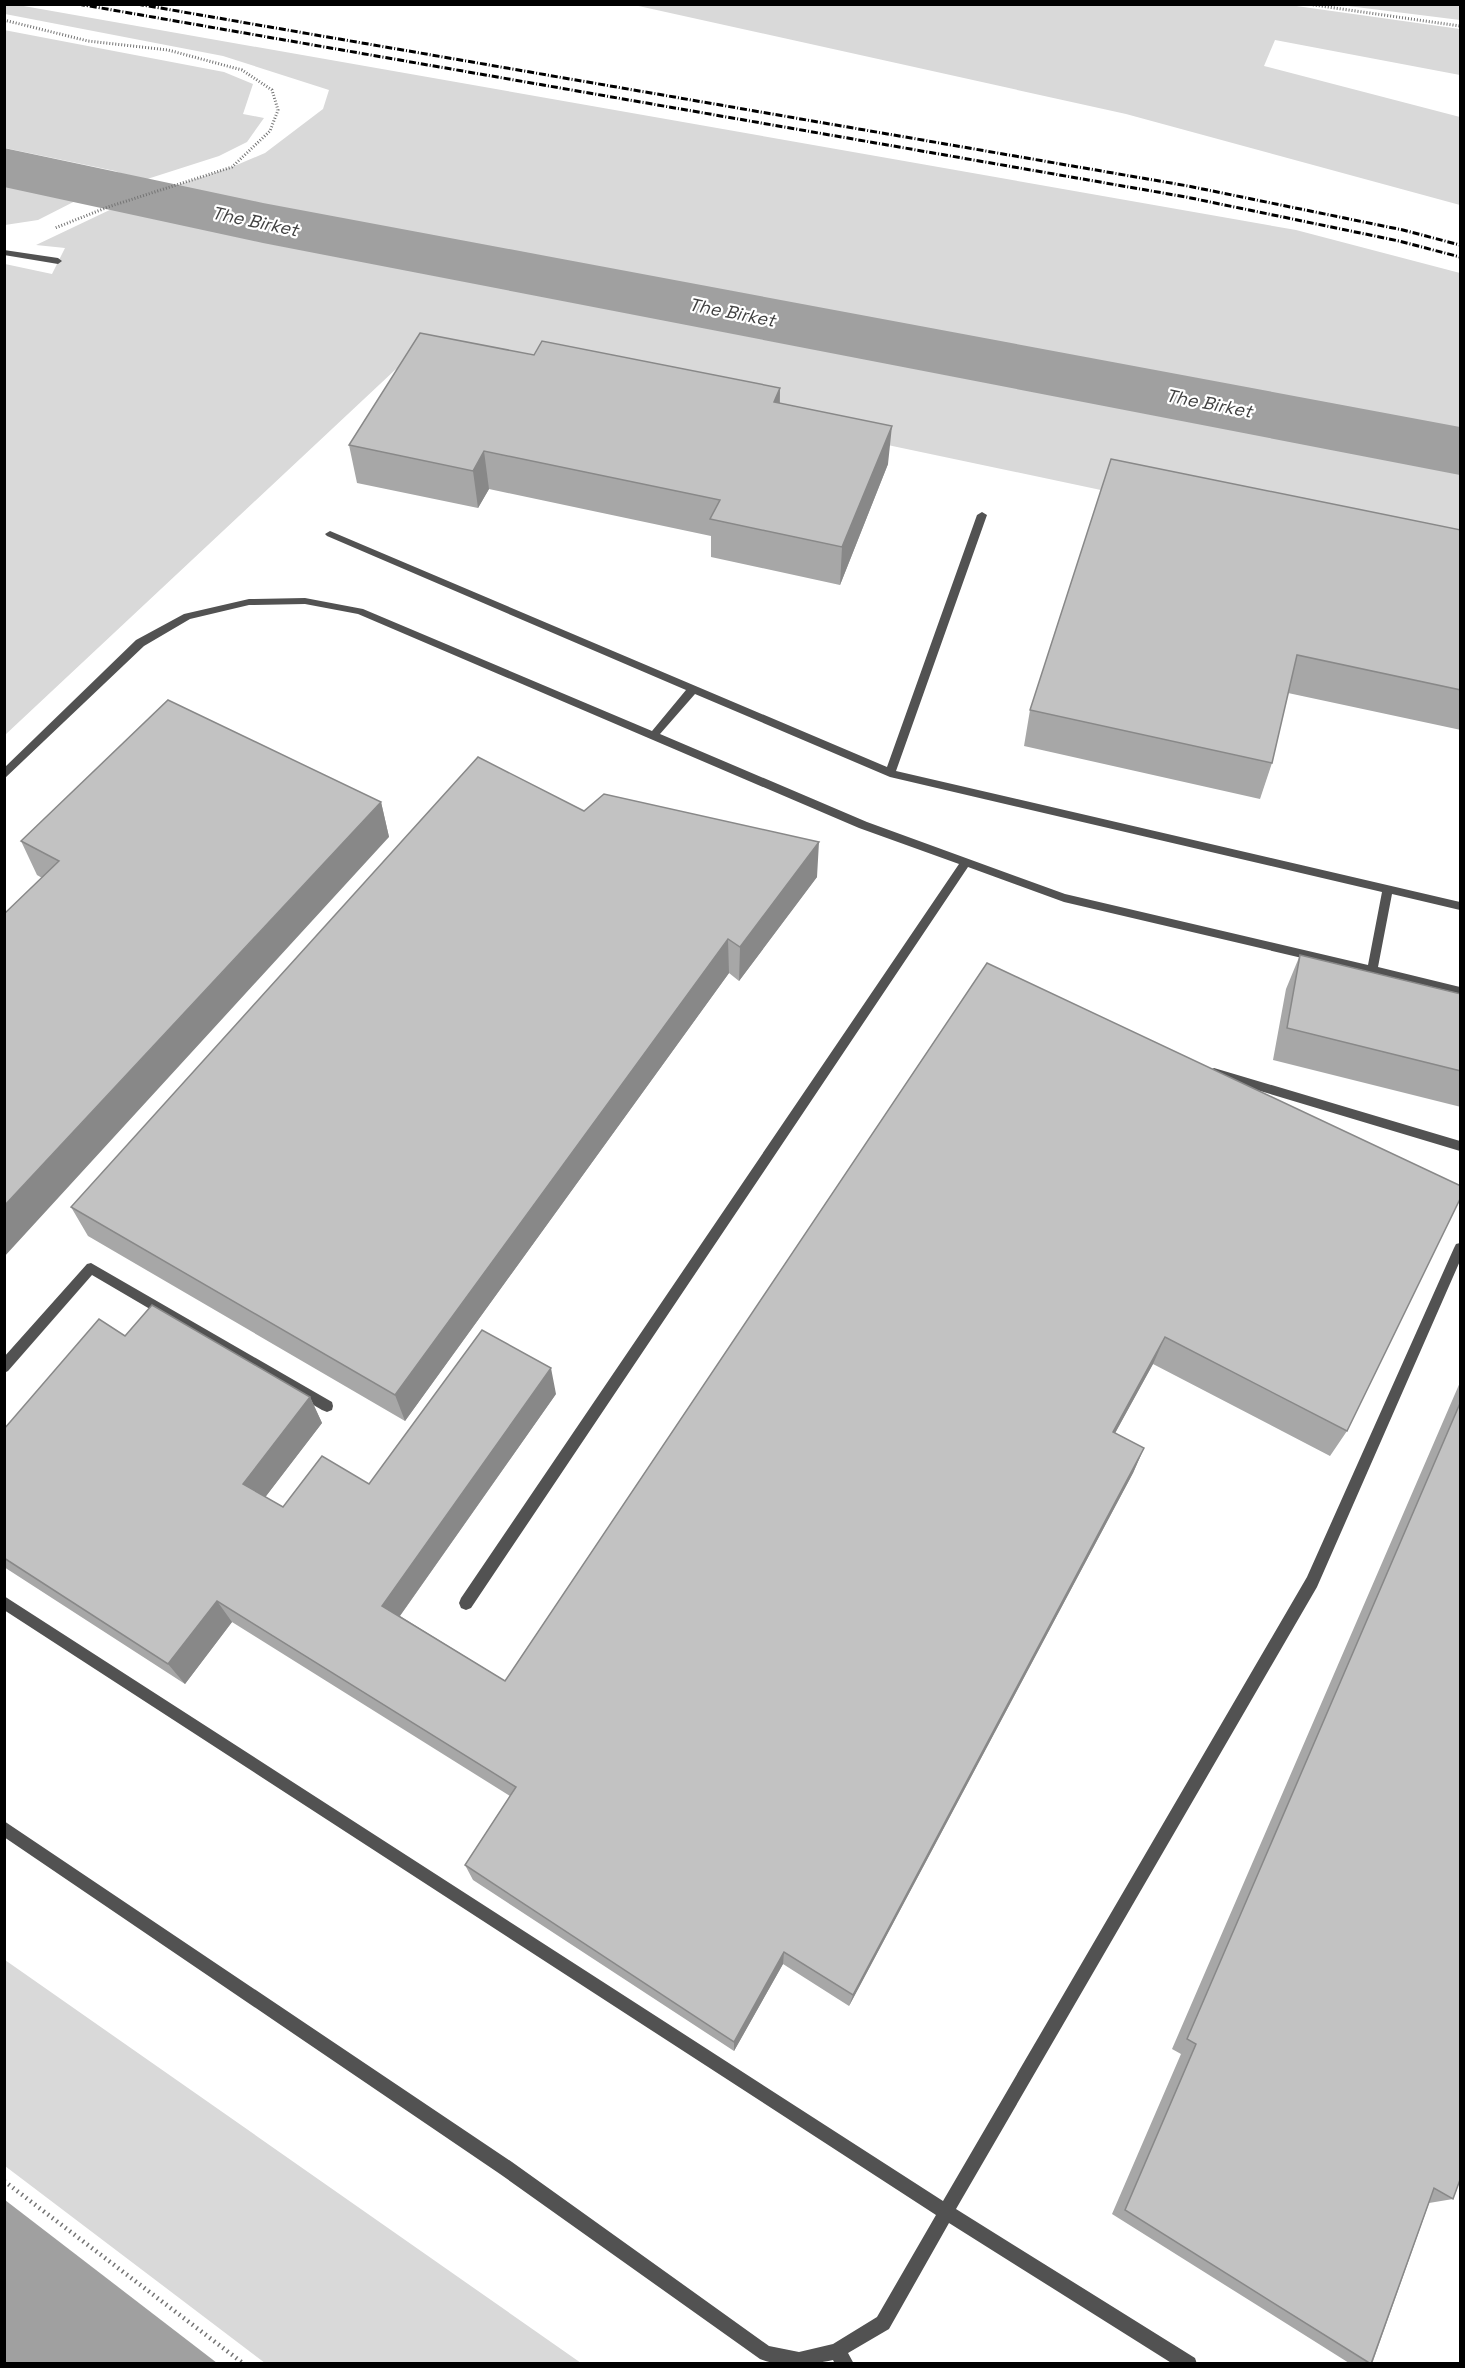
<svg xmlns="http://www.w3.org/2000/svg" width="1465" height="2368" viewBox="0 0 1465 2368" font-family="'Space Grotesk',sans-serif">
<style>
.green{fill:#d9d9d9}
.water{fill:#a0a0a0}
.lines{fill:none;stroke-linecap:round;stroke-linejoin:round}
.river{fill:#a0a0a0;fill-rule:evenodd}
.path-far1{stroke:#747474;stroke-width:3;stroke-dasharray:1 2;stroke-linecap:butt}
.path{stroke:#747474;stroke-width:4.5;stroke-dasharray:1.5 4;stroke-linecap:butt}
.lane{fill:#525252;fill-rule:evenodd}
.rail{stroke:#000;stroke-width:3;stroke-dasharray:7 2 1 2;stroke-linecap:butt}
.wall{fill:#a7a7a7}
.shaded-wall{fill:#888}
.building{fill:#c2c2c2;stroke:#888;stroke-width:1.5}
.labels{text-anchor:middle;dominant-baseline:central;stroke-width:4.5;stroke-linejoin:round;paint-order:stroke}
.far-water-label{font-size:18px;font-style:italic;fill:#414141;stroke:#fff}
</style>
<rect width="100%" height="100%" fill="#fff"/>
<path class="green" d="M1282,4l178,25v46l-185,-35 -11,26 196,51v88l-334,-91 -492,-109z
M4,5h14l1278,225 164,43v162l-1298,-245 70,-23 33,-14 58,-44 6,-19 -106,-34 -218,-42z
M1340,5h120v15z
M4,30l220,42 29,12 -10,30 21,4 -17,24 -28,14 -78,25 -26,-10 -110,-23z
M5,175l88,17 -55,28 -33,5z
M137,197l29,8 60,24 1234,234v103l-818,-173 -221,-43 -26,20 -390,365v-471l47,10 13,-26 -29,-3z
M4,1960h1l576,403h-316l-260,-197z"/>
<path class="water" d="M4,2200h1l212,163h-212z"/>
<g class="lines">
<path class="river" d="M4,148l259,55 1197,224v48l-1197,-232 -259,-56z"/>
<path class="path-far1" d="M1307,4l153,22
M4,20l84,21 80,9 74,20 30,20 6,20 -8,21 -38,36 -124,40 -53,21"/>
<path class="path" d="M4,2181l240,183"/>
<path class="lane" d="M4,250l54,8 4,3 -4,3 -54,-9z
M982,512l5,3 -91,256 564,131v8l-68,-16 -14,73 82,20v8l-396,-93 -96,-35 -497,741 -5,2 -5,-2 -2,-5 2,-5 498,-734 -100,-36 -501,-214 -53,-10 -56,1 -59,14 -46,27 -140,133v-11l132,-128 48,-26 65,-15 56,-1 58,11 289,122 34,-41 -359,-154 -2,-2 5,-3 557,236 90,-252zM695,694l195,83 492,115 -14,73 -303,-71 -198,-72 -207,-88z
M1214,1068l246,73v10l-250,-75 -2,-3 2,-3z
M1460,1243v18l-143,326 -361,622 239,149 2,6h-24l-224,-141 -60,106 -41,24 6,11h-19l-2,-4c-22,5 -52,8 -73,-1l-260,-185 -496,-337v-16l508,341 257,184 30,6 34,-8 44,-27 59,-102 -932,-605v-14l939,605 364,-624 147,-329 2,-4z
M91,1263l241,139 1,4 -1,4 -5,2 -5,-2 -230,-135 -84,96 -4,2v-16l83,-93z"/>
<path class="rail" d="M78,4l1108,193 213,44 61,16
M137,4l1051,182 215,44 57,15"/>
</g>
<path class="wall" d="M534,355l246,33v15l108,61 -48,121 -129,-28v-21l-222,-47 -11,19 -121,-25 -8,-38z
M1461,530v200l-173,-37 -16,70 -12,36 -236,-53 6,-36z
M381,802l8,35 -347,41 -5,-3 -16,-34z
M584,811l233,66 -78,104 -10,-8 -324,448 -317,-185 -17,-29z
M1300,955l161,39v113l-188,-47 13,-71z
M987,963l360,468 -17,25 -177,-92 -38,69 29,15 -11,25 -284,533 -66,-42 -49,87 -261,-171 -8,-15 45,-69 -278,-174 -47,62 -181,-117v-138l121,-93 185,61 12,26 -57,74 18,10 86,-23 187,-90 -156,222 105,65z
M1461,1380v797l-8,22 -24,4 -57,161 -23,-1 -237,-149 69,-160 -9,-5z"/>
<path class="shaded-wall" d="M780,388l-1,39 -5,-25z
M892,426l-4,38 -48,121 2,-38z
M484,451l5,38 -11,19 -5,-37z
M381,802l8,35 -385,420v-51z
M819,842l-2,35 -78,104 1,-34z
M728,939l1,34 -324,448 -10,-26z
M1165,1337l-12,27 -51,93 11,-25z
M551,1368l5,26 -164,233 -10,-21z
M310,1397l12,26 -65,85 -14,-24z
M1144,1448l-11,25 -284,533 4,-11z
M217,1601l15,21 -47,62 -17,-20z
M784,1952l-1,12 -49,87v-9z"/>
<path class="building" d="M420,333l114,22 8,-14 238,47 -6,14 118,24 -50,121 -132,-28 10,-19 -236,-49 -11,20 -124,-26z
M1111,459l350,71v160l-164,-35 -25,108 -242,-53z
M168,700l213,102 -377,404v-292l55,-53 -38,-20z
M478,757l106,54 20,-17 215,48 -79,105 -12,-8 -333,456 -324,-188z
M1300,955l161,39v77l-174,-43z
M987,963l474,223v11l-114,234 -182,-94 -52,95 31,16 -291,547 -69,-43 -50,90 -269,-177 51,-78 -299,-186 -49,63 -164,-106v-129l95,-110 26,17 27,-31 158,92 -67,87 40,23 39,-51 47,28 113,-154 69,38 -169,238 123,75z
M1461,1401v776l-8,22 -19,-11 -63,176 -246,-154 71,-166 -9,-5z"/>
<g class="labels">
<g class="far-water-label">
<text transform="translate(255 221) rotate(12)">The Birket</text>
<text transform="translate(732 312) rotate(11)">The Birket</text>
<text transform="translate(1209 403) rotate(11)">The Birket</text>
</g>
</g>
<rect width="1465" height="2368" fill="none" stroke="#000000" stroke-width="12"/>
</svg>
